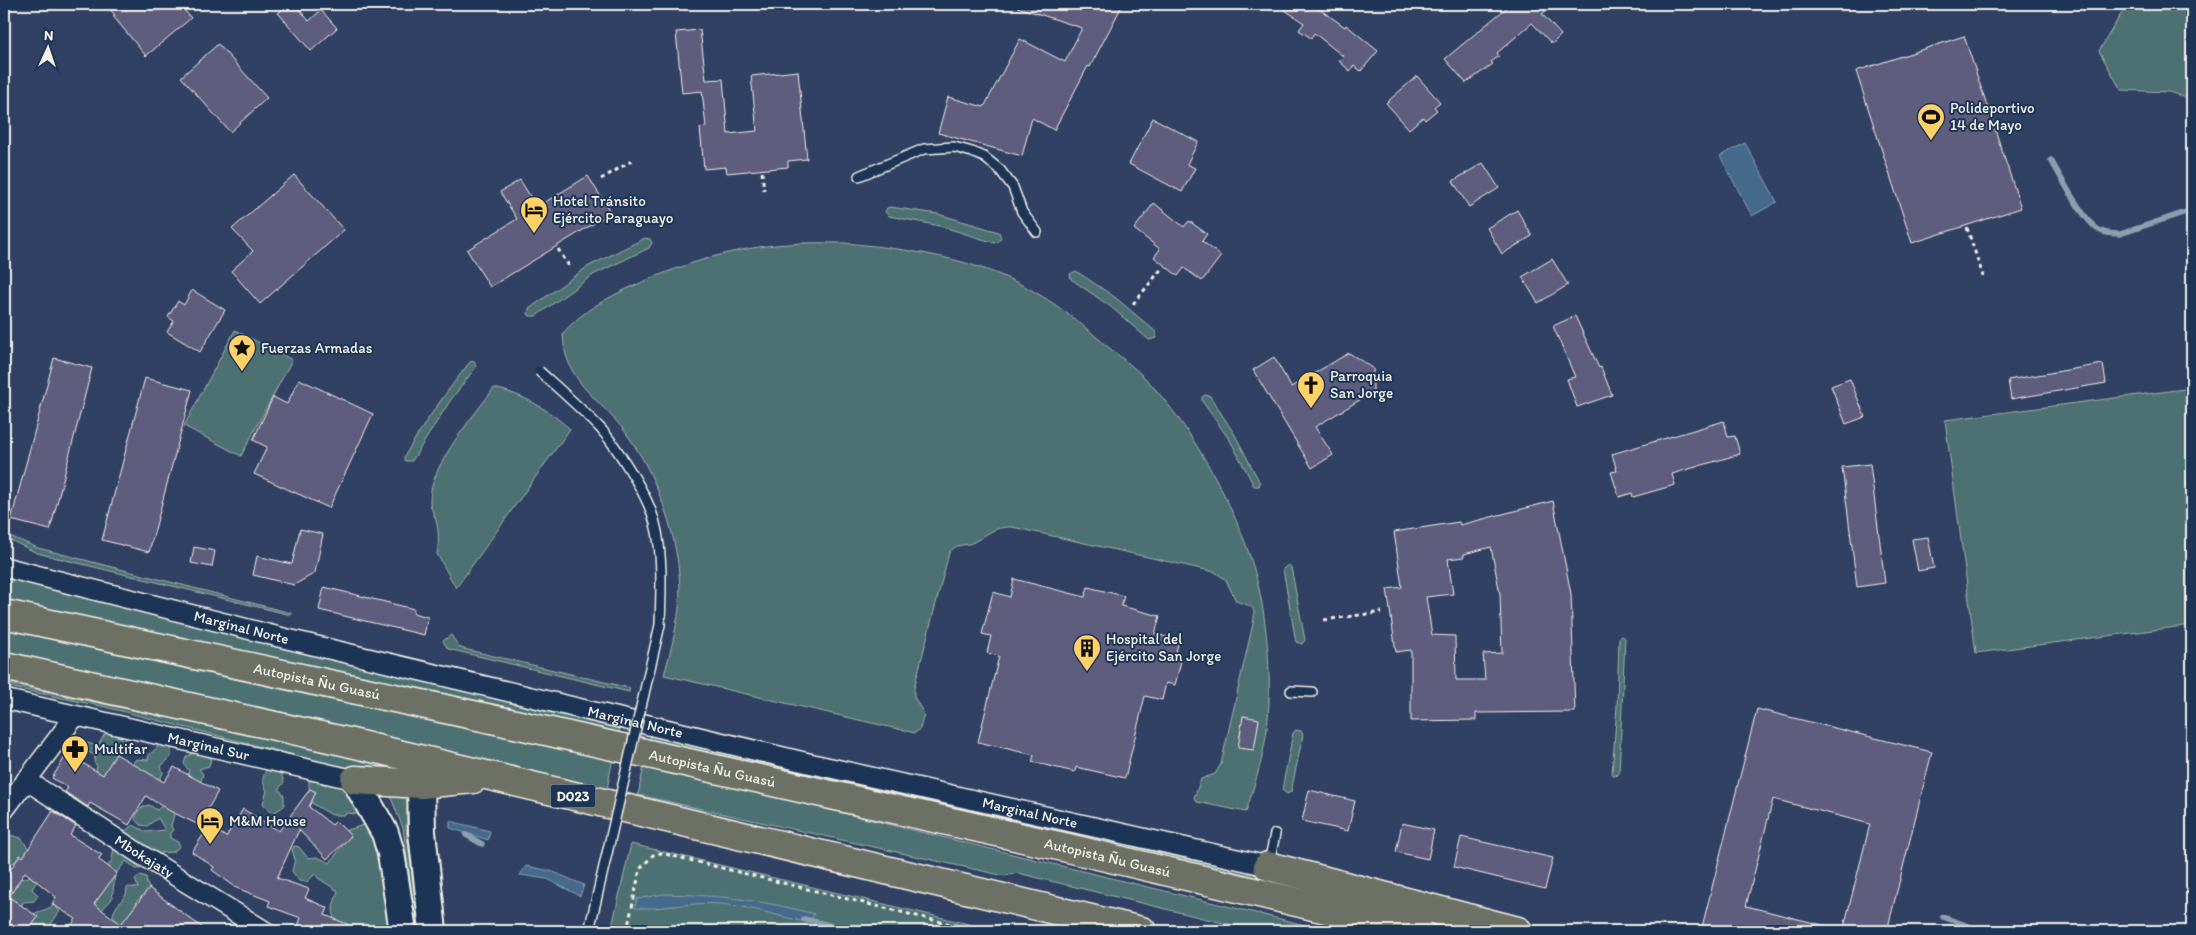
<svg xmlns="http://www.w3.org/2000/svg" width="2196" height="935" viewBox="0 0 2196 935" font-family="Itim,sans-serif">
<style>
.green{fill:#4d7172;stroke:#a0b1ad}
.water{fill:#446a8b;stroke:#8aa0b0}
.lines{fill:none;stroke-linecap:round;stroke-linejoin:round}
.stream{stroke:#8aa0b0;stroke-width:5.5}
.building{fill:#5e5d7e;stroke:#f4f1e8;fill-rule:evenodd}
.service-casing{stroke:#f4f1e8;stroke-width:12}
.minor-casing{stroke:#f4f1e8;stroke-width:22}
.secondary-casing{stroke:#f4f1e8;stroke-width:30}
.motorway-casing{stroke:#f4f1e8;stroke-width:31}
.path{stroke:#f4f1e8;stroke-width:3;stroke-dasharray:4 4;stroke-linecap:butt}
.service{stroke:#1d3557;stroke-width:9}
.minor{stroke:#1d3557;stroke-width:19}
.secondary{stroke:#1d3557;stroke-width:26}
.motorway{stroke:#6c7065;stroke-width:28}
.service-bridge-casing{stroke:#f4f1e8;stroke-width:12;stroke-linecap:butt}
.service-bridge{stroke:#1d3557;stroke-width:9}
.labels{text-anchor:middle;dominant-baseline:central;stroke-width:4;stroke-linejoin:round;paint-order:stroke}
.shield{fill:#1d3557;stroke:#b4b9bc;stroke-width:1}
.shield-label{font-size:14px;font-weight:bold;fill:#f4f1e8}
.poi-label{font-size:15px;fill:#f4f1e8;stroke:#1d3557;text-anchor:start}
.street-label{font-size:15px;fill:#f4f1e8;stroke:#1d3557}
</style>
<rect width="100%" height="100%" fill="#304163"/>
<filter id="ink" filterUnits="userSpaceOnUse"><feTurbulence type="fractalNoise" baseFrequency=".02" numOctaves="2"/><feDisplacementMap in="SourceGraphic" scale="10" xChannelSelector="R" yChannelSelector="G"/><feConvolveMatrix kernelMatrix="1 2 1 2 8 2 1 2 1" color-interpolation-filters="sRGB"/></filter>
<g filter="url(#ink)">
<path class="green" d="M2127,4h65v96l-23,-8 -48,-2 -22,-39z
M890,207l48,7 61,18 2,6 -3,4 -3,1 -55,-17 -51,-10 -4,-4 2,-4z
M645,238l5,1 2,4 -3,5 -56,27 -57,41h-6l-2,-2 1,-5 58,-42z
M845,243c53,5 114,13 162,35 38,16 69,41 100,68 12,10 26,20 37,31 48,48 101,145 115,212 10,45 14,108 6,153 -4,24 -12,47 -19,70l-49,-10 -3,-4 7,-19 14,-5 6,-10 33,-145c1,-17 -6,-12 -18,-18l-10,-21 -11,-8 -203,-45c-19,0 -22,6 -38,15 -10,5 -17,0 -25,11l-35,135v9l10,17 -4,15 -5,4 -251,-58c6,-22 12,-44 15,-67 6,-56 -20,-130 -53,-175 -27,-36 -62,-50 -63,-100 20,-23 47,-37 75,-49 48,-21 98,-37 150,-40 19,-2 38,-1 57,-1z
M1076,271l40,27 40,34v6l-7,2 -38,-33 -40,-28 -1,-5z
M235,330l57,30 -51,96 -57,-30z
M474,361l2,6 -26,34 -38,60h-7l-1,-4c20,-34 42,-65 66,-95z
M494,388c31,7 53,21 76,41l-114,159 -19,-34c2,-11 2,-22 -1,-34 -2,-6 -6,-12 -6,-19 -1,-35 44,-85 64,-113z
M2192,388v237l-216,28 -31,-233z
M1205,395l5,1 25,39 25,48 -1,3h-5l-23,-44 -29,-41v-4z
M7,535l31,13 253,65v2l-254,-62 -31,-15z
M1288,565l3,2 14,73 -3,4 -6,-2 -13,-73z
M4,575l618,147 -3,12 -615,-129z
M4,627l609,131 -6,31 -270,-62 -333,-70z
M451,635l8,12 5,2 166,39 -1,4 -181,-43 -5,-8z
M1623,636l2,2 -6,136 -5,2 -2,-3 5,-67 2,-68z
M4,683l405,86 -39,3 -25,-4 -240,-61 -101,-21z
M1296,730l5,1 2,4 -12,57 -4,2 -5,-4 11,-57z
M652,731l595,143h22l222,57h-37l-207,-51 -598,-138z
M109,732l16,2c2,10 -1,12 -9,16v5l-4,5v4l-9,11 -4,-1 -3,-4 1,-4 -3,-4 1,-6 -11,-7 -1,-4 4,-2 11,3 6,-11z
M158,744l13,3v10l-10,9 2,7 -4,8 -28,-15 5,-7 12,1 1,-5 8,-7z
M194,750l18,5 -3,11 -10,3 4,5 -2,7 -4,2 -11,-5 3,-7 -5,-7 2,-7 6,-3z
M644,765l686,166h-74l-238,-58 -13,3 -367,-81z
M267,767l13,4 4,11 -5,7 5,7v10l-9,6 -6,-1 -6,-8 4,-12c-7,-15 -4,-10 0,-24z
M316,780l9,5 9,-4 11,-1 17,35 -14,-2 -4,2h-12l-19,-11 -4,-8v-15z
M408,792l-2,36 13,103h-2l-14,-103 -12,-30 -3,-4z
M168,800l9,3 -6,23 2,4 -3,3v5l8,4 2,4 -7,6 -13,1 -10,15 -14,1 -10,-8 -11,14 -3,24 -16,17 -18,-5 24,-38 9,-11 3,-13 6,-6 2,-10 11,-8 14,7 18,-2 -7,-12 -11,8 -7,-1 -5,-6c2,-7 6,-13 14,-14l8,5z
M369,823l9,40 3,-1 21,69h-55l-13,-4 -1,-21 5,-15 -20,-13 -3,-4 -8,8 -8,-1 -7,-10 3,-12 -3,-9 2,-4 5,1 9,11 9,-1 13,6 14,-20 -2,-11z
M4,830l2,4 15,4 7,10 2,11 -12,1 -12,6v2l7,-1 9,12 9,-3 6,5 -5,8 6,6 -4,6 -11,1 -3,8 -16,6v-28l3,-4 -3,-5z
M631,844l367,87h-387z
M140,875l6,2 1,7 3,6c-4,6 -10,6 -14,12l1,4 -21,24c-8,-16 0,-23 10,-35l1,-7 2,-1 9,1 -3,-9z
M53,905l7,6 -9,13v7h-25l6,-16c7,-5 15,-4 21,-10z"/>
<path class="water" d="M1745,143l32,59 -25,14 -32,-60z
M450,821l40,10 -2,9 -38,-12z
M526,866l25,5 33,14 -4,11 -33,-17 -27,-4z
M664,894c52,1 100,6 150,20l-4,9c-30,-6 -60,-17 -90,-19 -28,-3 -57,6 -85,4l2,-9z"/>
<g class="lines">
<path class="stream" d="M2051,160c9,16 35,65 50,71 6,3 12,3 19,3l72,-24
M466,835l16,9
M1943,917l40,14
M804,919l49,12"/>
</g>
<path class="building" d="M105,4h74l12,14 -45,38 -33,-40 2,-1z
M289,4h6l14,17 12,-11 16,18 -26,23 -33,-38z
M1018,4h105l-33,63 -2,-1 -34,64 -22,-12 -10,38 -84,-23 10,-36 36,10 36,-68 45,23 17,-34 -65,-21z
M1276,4h36l33,23 1,-2 32,26 -17,20 -7,-5 -4,5 -11,-10 4,-5 -29,-23 -3,5 -12,-8 5,-7z
M1511,4h44l-13,10 19,21 -9,9 -20,-21 -35,30 2,3 -8,6 2,2 -27,19 -21,-24z
M700,30l6,50 17,-1 5,55 29,-3 -6,-55 47,-5 9,88 -19,2v6l-61,6 -1,-6 -22,2 -4,-41 6,-1 -4,-36 -20,2 -6,-61z
M1964,36l57,172 -109,35 -56,-172z
M218,44l49,54 -37,34 -49,-55z
M1417,76l23,26 -6,5 3,3 -12,10 -2,-3 -14,12 -23,-26z
M1153,118l45,24 -11,22 8,4 -13,24 -53,-28z
M1483,163l16,25 -30,19 -16,-26z
M294,175l50,55 -84,74 -29,-33 22,-20 -21,-22z
M588,176l23,37 -121,74 -23,-37 50,-31 -17,-27 20,-12 17,27z
M1154,203l30,24 5,-6 18,13 -5,7 19,15 -19,25 -18,-13 -6,8 -24,-19 6,-8 -26,-20z
M1517,210l15,26 -30,18 -15,-26z
M1552,259l16,26 -30,18 -16,-26z
M192,290l33,20 -25,42 -33,-20 7,-11 -6,-4 10,-16 6,4z
M1575,316l24,52 2,-1 11,28 -35,12 -10,-28 8,-2 -22,-51z
M1349,353l24,15v24l-58,35 18,28 -21,13 -59,-98 21,-13 17,30z
M54,358l38,10 -42,162 -39,-10z
M2103,364l3,19 -95,16 -3,-19z
M145,378l47,12 -43,162 -47,-12z
M299,379l74,35 -44,94 -75,-34 13,-27 -14,-7 20,-43 14,7z
M1850,379l15,38 -19,7 -15,-38z
M1724,421l4,16 7,-1 5,18 -68,20 3,11 -42,12 -1,-4 -13,4 -8,-25 6,-1 -5,-17z
M1870,464l15,119 -28,4 -15,-120z
M1553,501l18,93 4,118 -99,1v7l-65,1v-71l-15,2 -9,-63 15,-2 -8,-55 65,-10 1,3zM1491,547l9,47 2,59 -19,1 2,26h-29l-1,-44 -23,-1 -6,-38 27,-3 -5,-35 16,-2v-3z
M300,529l23,5 -8,39 -21,12 -41,-10 4,-19 35,8z
M1928,537l6,31 -16,3 -6,-32z
M194,547l21,4 -3,16 -21,-4z
M1014,579l71,18 3,-10 36,9 -3,10 39,10 -5,18 24,6 -5,20 7,1 -6,24 -9,-2 -4,17 -17,-4 -20,82 -49,-11 -1,5 -43,-10 2,-7 -56,-13 21,-86 -12,-3 4,-17 -9,-2 11,-42 17,5z
M324,587l90,22 -1,4 15,4 -4,18 -105,-25z
M1757,709l175,43 -45,179h-44l27,-107 -97,-25 -27,107 80,20 -1,5h-124z
M1243,716l16,3 -5,31 -16,-2z
M67,754l36,21 13,-21 48,28 10,-15 44,24 -19,34 -29,-14 -24,-15 -17,29 -39,-22 -2,4 -23,-15 3,-4 -16,-10z
M310,789l6,3 -7,15 23,18 4,-4 15,15 -24,23 -28,-29 -22,48 32,11 -4,9 23,10 -3,7 39,16h-55l-11,-5 3,-8 -33,-12 2,-5 -36,-14v-1l-22,-16 2,-3 -22,-15 17,-26 17,11 17,-28 36,22z
M1309,790l46,11 -7,30 -46,-10z
M53,811l23,15 -6,9 32,20 -4,4 19,14 -23,31 27,20 28,-36 58,43h-140l9,-12 -24,-15 4,-7 -31,-25 -16,25 29,20 -10,14h-24v-51l16,-25 3,2z
M1402,823l32,7 -6,29 -32,-7z
M1461,837l92,21 -8,31 -91,-22z"/>
<g class="lines">
<g class="service-casing">
<path id="service" d="M859,176l65,-27 30,-2 18,5 12,5 16,13 13,17 9,25 15,20
M1291,691l21,1
M1269,863l6,-29"/>
</g>
<g class="minor-casing">
<g id="minor">
<path id="s1" d="M4,567l275,70 525,125 464,104"/>
<path id="s2" d="M4,699l351,81"/>
<path id="s3" d="M26,780l117,76 122,75"/>
<path d="M4,810l71,-94"/>
</g>
</g>
<g class="secondary-casing">
<path id="secondary" d="M355,780l30,53 6,20 12,78
M421,784l1,48 11,99"/>
</g>
<g class="motorway-casing">
<g id="motorway">
<path id="s4" d="M4,614l511,110 557,125 347,82"/>
<path d="M4,666l339,75 799,190"/>
<path d="M355,780l66,4 52,-5"/>
<path d="M1268,866l250,65"/>
</g>
</g>
<path class="path" d="M762,172l2,18
M601,179l34,-20
M1967,228l16,48
M558,249l13,20
M1133,304l30,-37
M1324,620l58,-8
M627,931l13,-62 13,-14 8,-2 317,78"/>
<use href="#service" class="service"/>
<use href="#minor" class="minor"/>
<use href="#secondary" class="secondary"/>
<use href="#motorway" class="motorway"/>
<g class="service-bridge-casing">
<path id="service-bridge" d="M539,371c21,19 43,38 62,58 15,17 42,60 50,82 13,32 10,80 9,114l-71,306"/>
</g>
<use href="#service-bridge" class="service-bridge"/>
</g>
</g>
<defs>
<g id="stadium-pin" transform="scale(1.4375)"><path d="M0 17L-7.5 6A9.5 9.5 0 1 1 7.5 6Z" fill="#ffd166" stroke="#1d3557"/><path d="M0-5a6.5 5 0 1 0 0 10a6.5 5 0 1 0 0-10ZM-3.5-1.8h7v3.6h-7Z" fill="#111"/></g>
<g id="hotel-pin" transform="scale(1.4375)"><path d="M0 17L-7.5 6A9.5 9.5 0 1 1 7.5 6Z" fill="#ffd166" stroke="#1d3557"/><path d="M-6-4.5h1.5V1H6V5H4.5V3h-9V5H-6ZM-4 0a1.8 1.8 0 1 1 3.6 0ZM.5 0V-2.5h3Q6-2.5 6 0Z" fill="#111"/></g>
<g id="sight-pin" transform="scale(1.4375)"><path d="M0 17L-7.5 6A9.5 9.5 0 1 1 7.5 6Z" fill="#ffd166" stroke="#1d3557"/><path d="M0-6L1.8-2.2L6-1.7L2.9 1.2L3.7 5.4L0 3.3L-3.7 5.4L-2.9 1.2L-6-1.7L-1.8-2.2Z" fill="#111"/></g>
<g id="church-pin" transform="scale(1.4375)"><path d="M0 17L-7.5 6A9.5 9.5 0 1 1 7.5 6Z" fill="#ffd166" stroke="#1d3557"/><path d="M-1.2-6h2.4v3.5h3.3v2.4h-3.3V6h-2.4V-.1h-3.3v-2.4h3.3Z" fill="#111"/></g>
<g id="building-pin" transform="scale(1.4375)"><path d="M0 17L-7.5 6A9.5 9.5 0 1 1 7.5 6Z" fill="#ffd166" stroke="#1d3557"/><path d="M-4-6H4V6H1V3H-1V6H-4ZM-2.5-4.3h1.7v1.8h-1.7ZM.8-4.3h1.7v1.8H.8ZM-2.5-1h1.7V.8h-1.7ZM.8-1h1.7V.8H.8Z" fill="#111"/></g>
<g id="pharmacy-pin" transform="scale(1.4375)"><path d="M0 17L-7.5 6A9.5 9.5 0 1 1 7.5 6Z" fill="#ffd166" stroke="#1d3557"/><path d="M-2-6h4v4h4v4h-4v4h-4v-4h-4v-4h4Z" fill="#111"/></g>
</defs>
<g fill-rule="evenodd">
<use href="#stadium-pin" x="1931" y="117"/>
<use href="#hotel-pin" x="534" y="210"/>
<use href="#sight-pin" x="242" y="348"/>
<use href="#church-pin" x="1311" y="385"/>
<use href="#building-pin" x="1087" y="648"/>
<use href="#pharmacy-pin" x="75" y="749"/>
<use href="#hotel-pin" x="210" y="821"/>
</g>
<g class="labels">
<rect class="shield" x="550.5" y="784.5" width="45" height="23" rx="4"/>
<g class="shield-label">
<text x="573" y="796">D023</text>
</g>
<g class="poi-label">
<text x="1950" y="108">Polideportivo<tspan x="1950" dy="17">14 de Mayo</tspan></text>
<text x="553" y="201">Hotel Tránsito<tspan x="553" dy="17">Ejército Paraguayo</tspan></text>
<text x="261" y="348">Fuerzas Armadas</text>
<text x="1330" y="376">Parroquia<tspan x="1330" dy="17">San Jorge</tspan></text>
<text x="1106" y="639">Hospital del<tspan x="1106" dy="17">Ejército San Jorge</tspan></text>
<text x="94" y="749">Multifar</text>
<text x="229" y="821">M&amp;M House</text>
</g>
<g class="street-label">
<text stroke="none"><textPath href="#s1" startOffset="245">Marginal Norte</textPath></text>
<text stroke="none"><textPath href="#s4" startOffset="320">Autopista Ñu Guasú</textPath></text>
<text stroke="none"><textPath href="#s1" startOffset="650">Marginal Norte</textPath></text>
<text stroke="none"><textPath href="#s2" startOffset="210">Marginal Sur</textPath></text>
<text stroke="none"><textPath href="#s4" startOffset="725">Autopista Ñu Guasú</textPath></text>
<text stroke="none"><textPath href="#s1" startOffset="1055">Marginal Norte</textPath></text>
<text stroke="none"><textPath href="#s3" startOffset="141">Mbokajaty</textPath></text>
<text stroke="none"><textPath href="#s4" startOffset="1130">Autopista Ñu Guasú</textPath></text>
</g>
</g>
<rect width="2196" height="935" fill="none" stroke="#1d3557" stroke-width="20"/>
<rect x="10" y="10" width="2176" height="915" fill="none" stroke="#f4f1e8" stroke-width="2" filter="url(#ink)"/>
<g transform="translate(48 48) rotate(3)" stroke="#1d3557" stroke-width="4" paint-order="stroke">
<path d="M0-4L9 19L0 12L-9 19Z" fill="#f4f1e8"/>
<text y="-8" font-size="14" font-weight="bold" text-anchor="middle" fill="#f4f1e8">N</text>
</g>
</svg>
